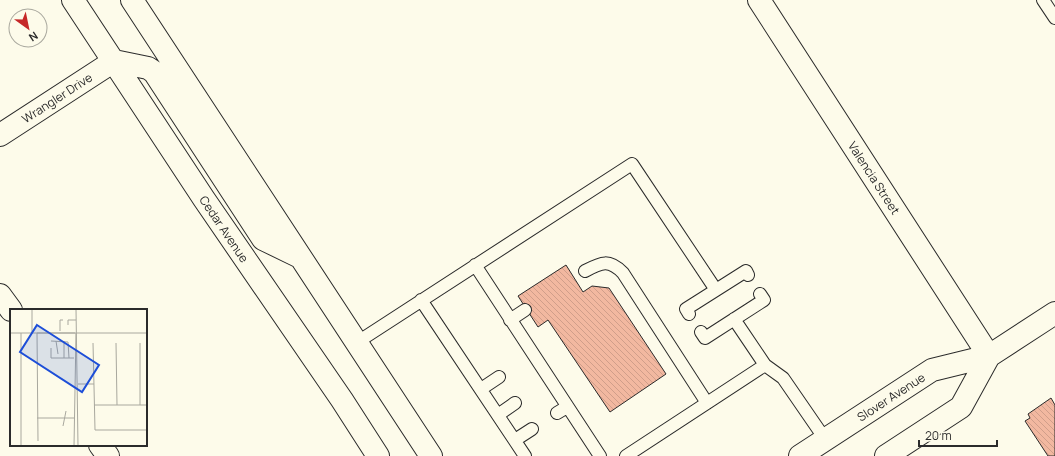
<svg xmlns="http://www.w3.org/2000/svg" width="1055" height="456" viewBox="0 0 1055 456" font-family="Manrope,sans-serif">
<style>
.building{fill:url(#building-back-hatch);stroke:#2b2b2b}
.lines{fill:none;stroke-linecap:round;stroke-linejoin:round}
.lane-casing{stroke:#2b2b2b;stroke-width:14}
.street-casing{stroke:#2b2b2b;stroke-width:24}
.secondary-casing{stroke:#2b2b2b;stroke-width:24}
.lane{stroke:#fdfbea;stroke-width:12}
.street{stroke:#fdfbea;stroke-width:22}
.secondary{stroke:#fdfbea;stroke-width:22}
.labels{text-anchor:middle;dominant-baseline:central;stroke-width:3;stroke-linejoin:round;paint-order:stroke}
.street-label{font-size:12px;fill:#2b2b2b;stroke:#fdfbea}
.inset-road{fill:none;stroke:#a9a89e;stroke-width:1}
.view{fill:#1d4ed8;fill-opacity:0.15;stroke:#1d4ed8;stroke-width:2}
.inset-edge{fill:none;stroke:#2b2b2b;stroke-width:2}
</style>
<defs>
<pattern id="building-back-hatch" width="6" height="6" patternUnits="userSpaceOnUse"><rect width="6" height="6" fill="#f2b8a0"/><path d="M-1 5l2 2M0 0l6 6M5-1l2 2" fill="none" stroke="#d09e8a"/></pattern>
</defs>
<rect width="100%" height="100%" fill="#fdfbea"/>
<path class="building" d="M566,265l17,27 9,-6 17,2 57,86 -56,38 -62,-92 -10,7 -20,-31z
M1051,398l4,7v51h-7l-23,-35 5,-3 -2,-4z"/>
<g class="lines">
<g class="lane-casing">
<path id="lane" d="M1043,0l12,18
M475,265l125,191
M585,271c17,-9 24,-12 38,2l84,130
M421,300l104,156
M689,314l-3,-5 60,-38 2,4
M734,319l31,46 18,13 42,61
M510,320l15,-10
M701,332l4,6 59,-38 -4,-6
M356,343l276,-179 84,126
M481,389l18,-12
M557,413l10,-6
M498,415l17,-12
M515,440l17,-11
M626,456l139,-91"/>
</g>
<g class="street-casing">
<path id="street" d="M759,0l230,356
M0,135l114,-74
M0,295l11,15
M100,445l8,11"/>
</g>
<g class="secondary-casing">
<path id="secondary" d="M73,0l131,199 138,201 36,56
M132,0l299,456
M114,61l34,7 6,4 109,167 35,17
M800,456l132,-86 57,-14 66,-43
M886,456l75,-49 28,-51"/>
</g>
<use href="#lane" class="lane"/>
<use href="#street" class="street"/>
<use href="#secondary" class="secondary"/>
</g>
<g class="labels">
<g class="street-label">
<text transform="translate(57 98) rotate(-33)">Wrangler Drive</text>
<text transform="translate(874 178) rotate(57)">Valencia Street</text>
<text transform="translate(224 229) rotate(56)">Cedar Avenue</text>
<text transform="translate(891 397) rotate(-33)">Slover Avenue</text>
</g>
</g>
<g transform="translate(10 309)">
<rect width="137" height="137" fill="#fdfbea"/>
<path class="inset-road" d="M22,0v24M66,0l2,137M58,16v-5h8M50,22v-11h3M0,24h137M11,24v113M27,24l1,108M27,24h38M41,32l17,1 1,16M46,32l2,13M54,32v17M83,34l2,87h52M106,34l1,62M130,34v62M41,39v10h23M68,75h16M84,96h53M27,109h37M53,117l3,-15M64,137l2,-113"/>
<path class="view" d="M27,16l62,40 -17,27 -62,-40z"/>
<rect width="137" height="137" class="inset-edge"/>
</g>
<g transform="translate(28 28) rotate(147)"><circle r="19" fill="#fdfbea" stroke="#a9a89e"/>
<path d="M0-3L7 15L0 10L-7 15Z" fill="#c62828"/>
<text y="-6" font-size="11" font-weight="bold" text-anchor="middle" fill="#2b2b2b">N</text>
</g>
<path d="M919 440v6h78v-6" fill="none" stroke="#2b2b2b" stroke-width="2"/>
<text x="925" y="440" font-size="12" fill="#2b2b2b" stroke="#fdfbea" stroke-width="3" paint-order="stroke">20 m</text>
</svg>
